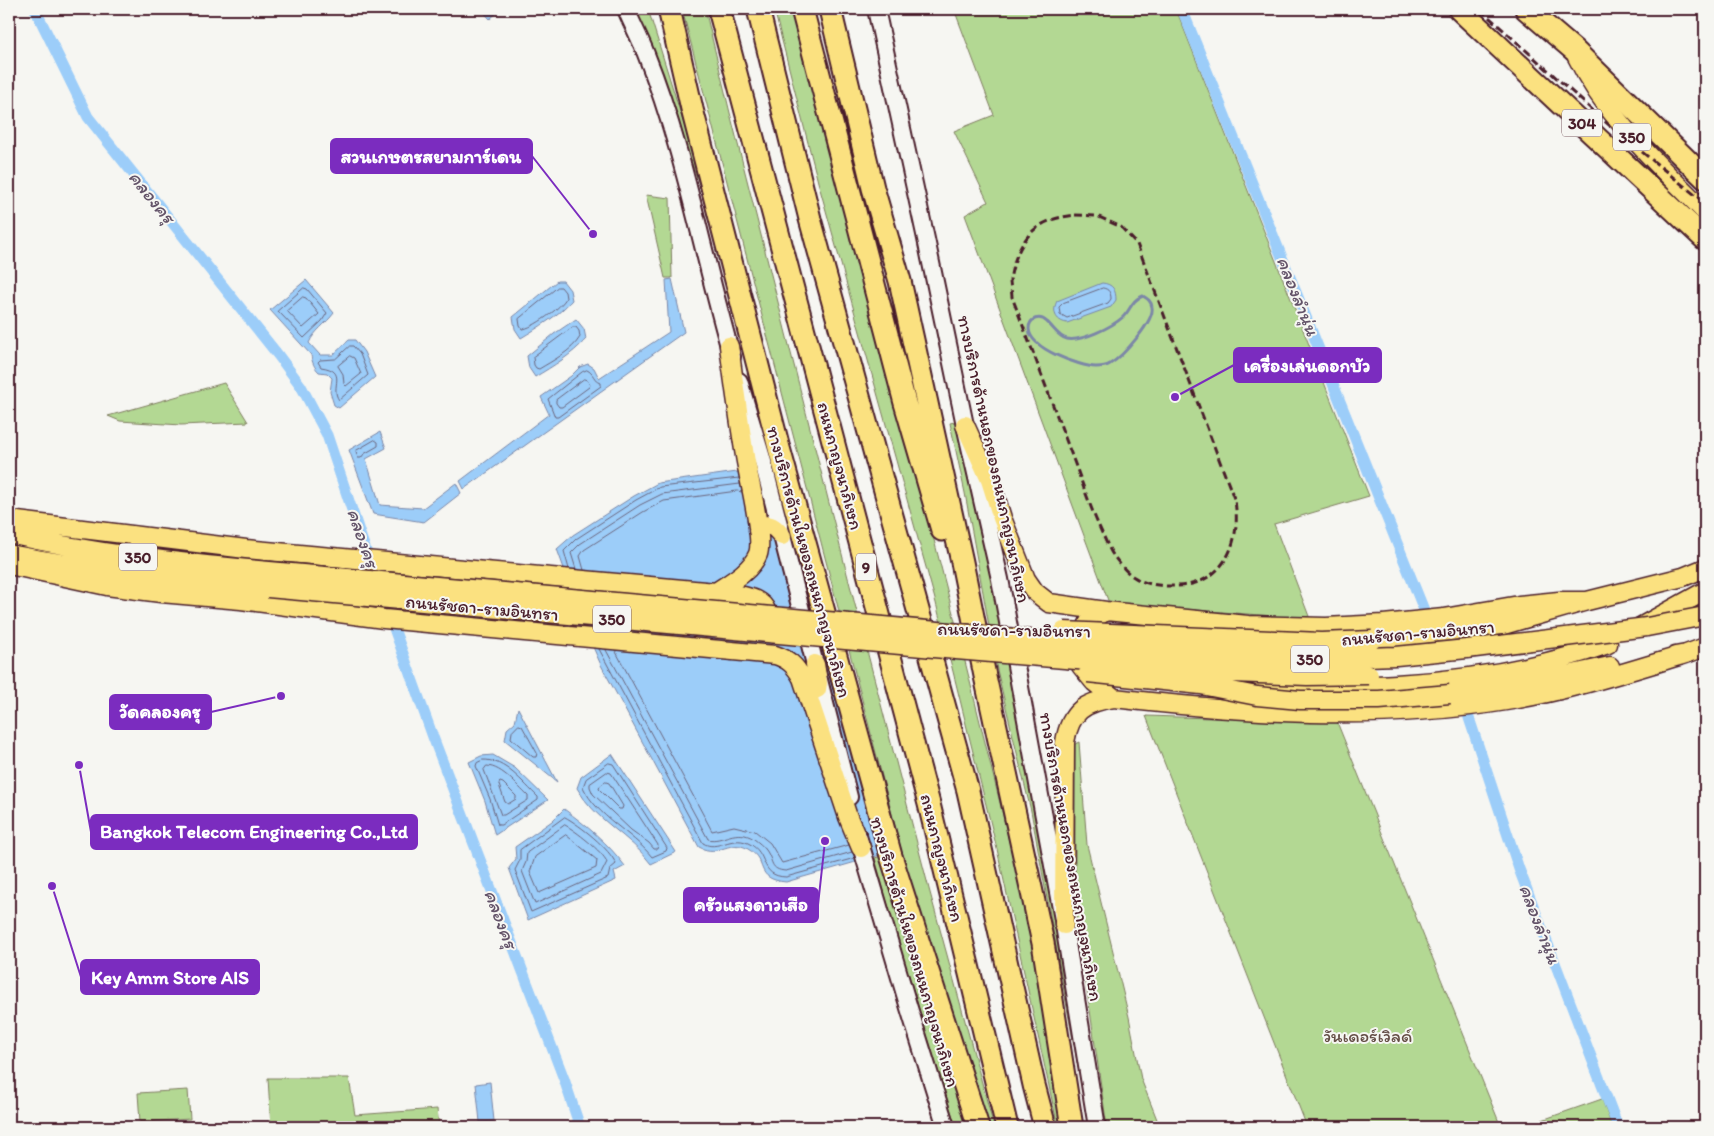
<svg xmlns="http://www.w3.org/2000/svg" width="1714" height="1136" viewBox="0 0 1714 1136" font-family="Itim,'Playpen Sans Thai',sans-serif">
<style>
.green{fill:#b3d893;stroke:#7e7c5f}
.water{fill:#9ccdf9;stroke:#7b87a7}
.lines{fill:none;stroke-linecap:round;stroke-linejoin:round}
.shore{stroke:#6b657d;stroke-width:1}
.stream{stroke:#7b87a7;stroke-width:3}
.canal{stroke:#9ccdf9;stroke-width:11}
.secondary-casing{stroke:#4a1f2b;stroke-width:20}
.primary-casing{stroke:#4a1f2b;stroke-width:21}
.highway-casing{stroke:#4a1f2b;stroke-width:25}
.secondary{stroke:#f6f6f2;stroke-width:16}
.primary{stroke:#fbe180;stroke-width:18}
.highway{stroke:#fbe180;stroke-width:21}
.rail{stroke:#4a1f2b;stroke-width:3;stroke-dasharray:8 4;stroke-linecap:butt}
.primary-bridge-casing{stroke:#4a1f2b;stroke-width:21;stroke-linecap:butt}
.primary-bridge{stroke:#fbe180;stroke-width:18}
.labels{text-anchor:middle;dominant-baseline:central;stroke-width:4;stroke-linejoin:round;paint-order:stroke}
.shield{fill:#f6f6f2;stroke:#7e6067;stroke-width:1}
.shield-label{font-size:16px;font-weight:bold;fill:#4a1f2b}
.street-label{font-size:18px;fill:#4a1f2b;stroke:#f6f6f2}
.park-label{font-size:18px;fill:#644d45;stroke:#f6f6f2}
.water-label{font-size:19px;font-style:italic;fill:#635369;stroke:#f6f6f2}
.leader{fill:none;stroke:#7b2cbf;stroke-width:2}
.callout-dot{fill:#7b2cbf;stroke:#f6f6f2;stroke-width:2}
.callout{fill:#7b2cbf;stroke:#7b2cbf;stroke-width:2}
.callout-label{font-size:19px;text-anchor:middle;font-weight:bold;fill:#fff}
</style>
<rect width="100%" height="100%" fill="#f6f6f2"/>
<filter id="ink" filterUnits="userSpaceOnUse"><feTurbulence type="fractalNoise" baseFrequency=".02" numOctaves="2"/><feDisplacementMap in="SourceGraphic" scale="10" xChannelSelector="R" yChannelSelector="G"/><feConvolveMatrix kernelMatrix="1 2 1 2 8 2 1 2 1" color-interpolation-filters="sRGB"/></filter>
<g filter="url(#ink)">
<path class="green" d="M635,9h13l44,141 13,52 -42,-124z
M682,9h23l25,104 116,457 83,319 65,238h-8l-35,-109 -50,-169z
M774,9h22l158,608 47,190 29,125 37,195h-9l-61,-278 -61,-246 -118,-421z
M954,9h222l193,487 -95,28 36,95 -201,-16 -144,-388 23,-13 -34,-71 40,-16z
M646,195l24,3 2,80h-7z
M224,383l24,39 -67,3 -61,-4 -12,-5z
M959,421l40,186 94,520h-4l-58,-316 -34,-141 -32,-177 -15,-70z
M1146,716l191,6 164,405h-194z
M1079,742l8,103 42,172 12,62 19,48h-53l-32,-219v-164z
M884,855l84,272h-12c-28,-89 -57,-179 -81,-269z
M268,1078h81l6,37 82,-6 2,18h-168z
M188,1090l2,29 -50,3 -2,-29z
M1602,1099l10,28h-90z"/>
<path class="water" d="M481,9h20l-11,10z
M672,279l12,53 -220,157 -4,-8 89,-67 -8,-17 30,-21 9,-9 8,-3 6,4 5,10 70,-46 -3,-52z
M306,280l28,33c-8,11 -20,18 -25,30l11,12h13l16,-15h6l9,12 11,25 -36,31 -5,-3 -4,-13 2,-14 -5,-5 -8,-1c-5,-5 -7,-10 -8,-17l-41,-45z
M557,281h6l7,9 2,10c-14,16 -33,27 -51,38l-6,-9 -2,-12z
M1102,283c11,1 14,7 14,17l-5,7 -44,16c-12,-2 -15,-12 -10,-22z
M576,319l8,10 2,10c-14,16 -33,27 -51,38l-6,-9 -2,-12 27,-22z
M380,432l6,16 -20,11 14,46 43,3 33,-25 5,10 -37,29 -51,-8 -24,-64z
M737,472l58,8 106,369 -115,33c-33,-3 -17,-21 -38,-33 -17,-11 -29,9 -49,-2l-98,-182 -12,-27 -32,-89 16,-14 61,-39 24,-13z
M518,708l39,74 -52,-42 2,-11 8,-7z
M612,754l64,98 -25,12c-21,-29 -56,-43 -74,-76l4,-11z
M493,755l22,13 33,32 -53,35 -10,-34 -16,-39 12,-6z
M564,809c23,17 44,34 61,57l-11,6 2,8 -88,40 -19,-52 7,-9 -1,-12 37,-26z
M490,1082l4,39 -14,1 -4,-38z"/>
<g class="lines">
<path class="shore" d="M558,287h3l4,5 1,6c-4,9 -34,31 -44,31l-2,-3 -1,-7z
M304,288l3,1 20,24 -5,8 -18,17 -26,-27z
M1103,288c6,1 8,5 8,11l-3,4 -41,15 -7,-4 -1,-7 4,-4z
M303,297l3,1 13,16 -16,14 -16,-17z
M573,327h3l3,4 1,6c-8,14 -28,24 -41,32l-3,-1 -2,-3 -1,-8z
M350,346h3l7,8 8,21 -29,25c-10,-13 10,-29 -18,-33l-3,-5 2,-2 15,-1z
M350,356l4,2 7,16 -15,12 -2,-2 -1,-10 -5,-8z
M587,370c7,3 6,10 14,13v3l-43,31h-3l-7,-18 34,-27z
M584,379l3,1 3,5 -1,2 -27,20h-3l-3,-4v-3z
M375,440l3,2v4l-14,8 -3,4h-3l-2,-7z
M569,569l-5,-18 12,-12 60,-39 24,-13 79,-9
M576,569l-5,-16 9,-9 60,-39 22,-11 78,-10
M584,570l-4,-14 4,-6 59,-38 21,-11 73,-10 5,1
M599,649l104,194c14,9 28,-8 45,0 22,10 10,33 38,34l69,-19
M606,650l102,189c14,4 28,-12 46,0 4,3 9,7 12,11 8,11 3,20 20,21l66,-19
M615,650l97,181 22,-5 21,5 15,12 12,20 67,-18
M519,725l3,1 15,27 -1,4h-3l-22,-19 1,-6z
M483,760c22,-1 40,23 55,37v3l-37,25h-3l-8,-26 -14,-33 1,-3z
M609,763l4,1 54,84 -1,3 -14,6c-20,-25 -55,-40 -69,-70l3,-8z
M487,766c16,1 30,20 41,30v4l-24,15h-3l-17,-45z
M607,772l4,1 47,72 -1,4h-3l-5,-6 -18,-13 -38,-36 -3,-7v-3z
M500,782l3,1 13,13v3l-8,5 -3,-2 -6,-17z
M606,782l3,1 14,23 -1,3h-3l-20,-20 1,-3z
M565,817c15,8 45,32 51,47l-6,5 -2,9 -77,34 -16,-42 5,-10v-10z
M565,825c10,5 38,27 42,37l-6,12 -66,30 -13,-33 4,-9 1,-9z
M566,835l31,25 -1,8 -57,25 -9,-21 5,-15z"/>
<path class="stream" d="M1143,296c5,3 8,5 9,11 3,14 -30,50 -42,57 -3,2 -10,3 -14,3 -17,-1 -66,-18 -67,-38 0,-11 11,-14 18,-7 6,5 12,16 20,17 14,3 45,-12 56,-22 8,-7 8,-17 20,-21z"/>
<path class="canal" d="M35,9l53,108 190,238 23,31 26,49 33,99 73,203 131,342 16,48
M1182,9l242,601
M1469,718l50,151 99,258"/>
<g class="secondary-casing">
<path id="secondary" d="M626,9c6,15 14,29 20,45 39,98 57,203 86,303
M876,9l50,230 39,186 35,154 64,346 33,202
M739,381l23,77 87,339
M858,836l51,172 37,119"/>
</g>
<g class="primary-casing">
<path id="primary" d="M1577,57c30,62 81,107 128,155
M965,425l25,55 12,38 24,61 9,13 14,11 57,8 142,14 78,2 57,-3 61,-6 75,-13 40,-4h28
M9,520l237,29 470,43c22,3 60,3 50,36
M758,531l6,-6c9,0 12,4 18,11
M9,534c86,20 172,29 260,37
M9,554c86,16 172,27 259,34
M9,565l98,21 54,7 80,7 143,19 391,36c13,4 20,10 27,23l46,139 13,31
M716,592c15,-10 35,-21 42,-38 6,-16 -10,-78 -13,-98 -6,-37 -11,-73 -16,-110
M1106,611l-17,11 -11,22 3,22 13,16 20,16
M1640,627l65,-36
M1372,640l131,-15 84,-24 96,-24 22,-9
M1675,656l11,-2 19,-7
M805,686l8,5 4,-2 1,-6 -3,-19
M1256,693c45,-10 93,-6 140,-9 71,-4 144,-16 212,-40
M1450,694l109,-17 51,-11
M1064,925l1,-183c5,-30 19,-40 49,-44 131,15 262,24 392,3 62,-10 120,-29 180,-47"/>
</g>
<g class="highway-casing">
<path id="highway" d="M669,9l23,100 87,339 112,408 87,271
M719,9l210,795 78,323
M758,9l52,210 158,572 66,294 11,42
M802,9l103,394 37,127
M830,9l43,179 27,93 62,281 23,114 58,267 29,184
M1459,9l246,230
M1526,9l48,41 131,128"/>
</g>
<use href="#secondary" class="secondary"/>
<use href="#primary" class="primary"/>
<use href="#highway" class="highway"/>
<path class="rail" d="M1480,9l130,117 95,77
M1075,215l22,1 24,11 16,17 98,257c7,45 -14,87 -64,85 -12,0 -27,-2 -37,-9 -7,-4 -16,-15 -21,-22 -4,-6 -7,-14 -10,-20 -11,-23 -19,-47 -28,-71 -21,-56 -42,-112 -63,-167 0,-5 -2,-11 -2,-16 2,-18 12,-44 28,-54 11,-8 23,-10 37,-12z"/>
<g class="primary-bridge-casing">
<path id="primary-bridge" d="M269,571l915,82 123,6 89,-3 71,-7 180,-22 58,-11
M268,588l688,62 276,23 75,3 62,-1
M1064,631l257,11 51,-2
M1088,673l113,12 56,11 43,4h79l71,-6"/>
</g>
<use href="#primary-bridge" class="primary-bridge"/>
</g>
</g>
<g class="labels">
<g class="shield">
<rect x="1562" y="109.5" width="40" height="27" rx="4"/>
<rect x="1613" y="123.5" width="38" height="27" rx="4"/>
<rect x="119" y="543.5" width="38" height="27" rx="4"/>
<rect x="856" y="553.5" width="20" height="27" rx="4"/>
<rect x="593" y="605.5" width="38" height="27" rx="4"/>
<rect x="1291" y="645.5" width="38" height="27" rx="4"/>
</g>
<g class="shield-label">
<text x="1582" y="123">304</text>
<text x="1632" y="137">350</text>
<text x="138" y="557">350</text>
<text x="866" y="567">9</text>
<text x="612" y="619">350</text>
<text x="1310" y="659">350</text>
</g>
<g class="street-label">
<text transform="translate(994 459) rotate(78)">ทางบริการด้านนอกของถนนกาญจนาภิเษก</text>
<text transform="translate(840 466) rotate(75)">ถนนกาญจนาภิเษก</text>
<text transform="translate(809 562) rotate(75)">ทางบริการด้านในของถนนกาญจนาภิเษก</text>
<text transform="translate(482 608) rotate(5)">ถนนรัชดา-รามอินทรา</text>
<text transform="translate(1014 630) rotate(1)">ถนนรัชดา-รามอินทรา</text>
<text transform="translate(1418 633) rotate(-5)">ถนนรัชดา-รามอินทรา</text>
<text transform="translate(1071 857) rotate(80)">ทางบริการด้านนอกของถนนกาญจนาภิเษก</text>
<text transform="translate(942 858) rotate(76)">ถนนกาญจนาภิเษก</text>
<text transform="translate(915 952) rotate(74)">ทางบริการด้านในของถนนกาญจนาภิเษก</text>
</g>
<g class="park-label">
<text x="1368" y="1036">วันเดอร์เวิลด์</text>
</g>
<g class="water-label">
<text transform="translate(152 197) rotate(51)">คลองครุ</text>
<text transform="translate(1298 296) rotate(68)">คลองลำนุ่น</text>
<text transform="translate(363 538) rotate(71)">คลองครุ</text>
<text transform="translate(501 919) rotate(69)">คลองครุ</text>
<text transform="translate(1540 924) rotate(69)">คลองลำนุ่น</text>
</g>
</g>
<path class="leader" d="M593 234L532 156M1175 397L1234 365M281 696L211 712M79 765L91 832M825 841L818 905M52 886L81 977"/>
<g class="callout-dot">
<circle cx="593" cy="234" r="5"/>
<circle cx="1175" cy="397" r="5"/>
<circle cx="281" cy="696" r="5"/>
<circle cx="79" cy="765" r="5"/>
<circle cx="825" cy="841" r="5"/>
<circle cx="52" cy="886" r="5"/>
</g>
<g class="callout">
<rect x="331" y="139" width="201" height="34" rx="5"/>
<rect x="1234" y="348" width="147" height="34" rx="5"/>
<rect x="110" y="695" width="101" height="34" rx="5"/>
<rect x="91" y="815" width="326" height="34" rx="5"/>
<rect x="684" y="888" width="134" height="34" rx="5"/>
<rect x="81" y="960" width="178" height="34" rx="5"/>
</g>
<g class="callout-label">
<text x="431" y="163">สวนเกษตรสยามการ์เดน</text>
<text x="1307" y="372">เครื่องเล่นดอกบัว</text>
<text x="160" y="718">วัดคลองครุ</text>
<text x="254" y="838">Bangkok Telecom Engineering Co.,Ltd</text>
<text x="751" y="911">ครัวแสงดาวเสือ</text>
<text x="170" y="984">Key Amm Store AIS</text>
</g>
<rect width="1714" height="1136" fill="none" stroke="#f6f6f2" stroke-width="30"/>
<rect x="15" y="15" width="1684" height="1106" fill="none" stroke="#4a1f2b" stroke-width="2" filter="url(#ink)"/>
</svg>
